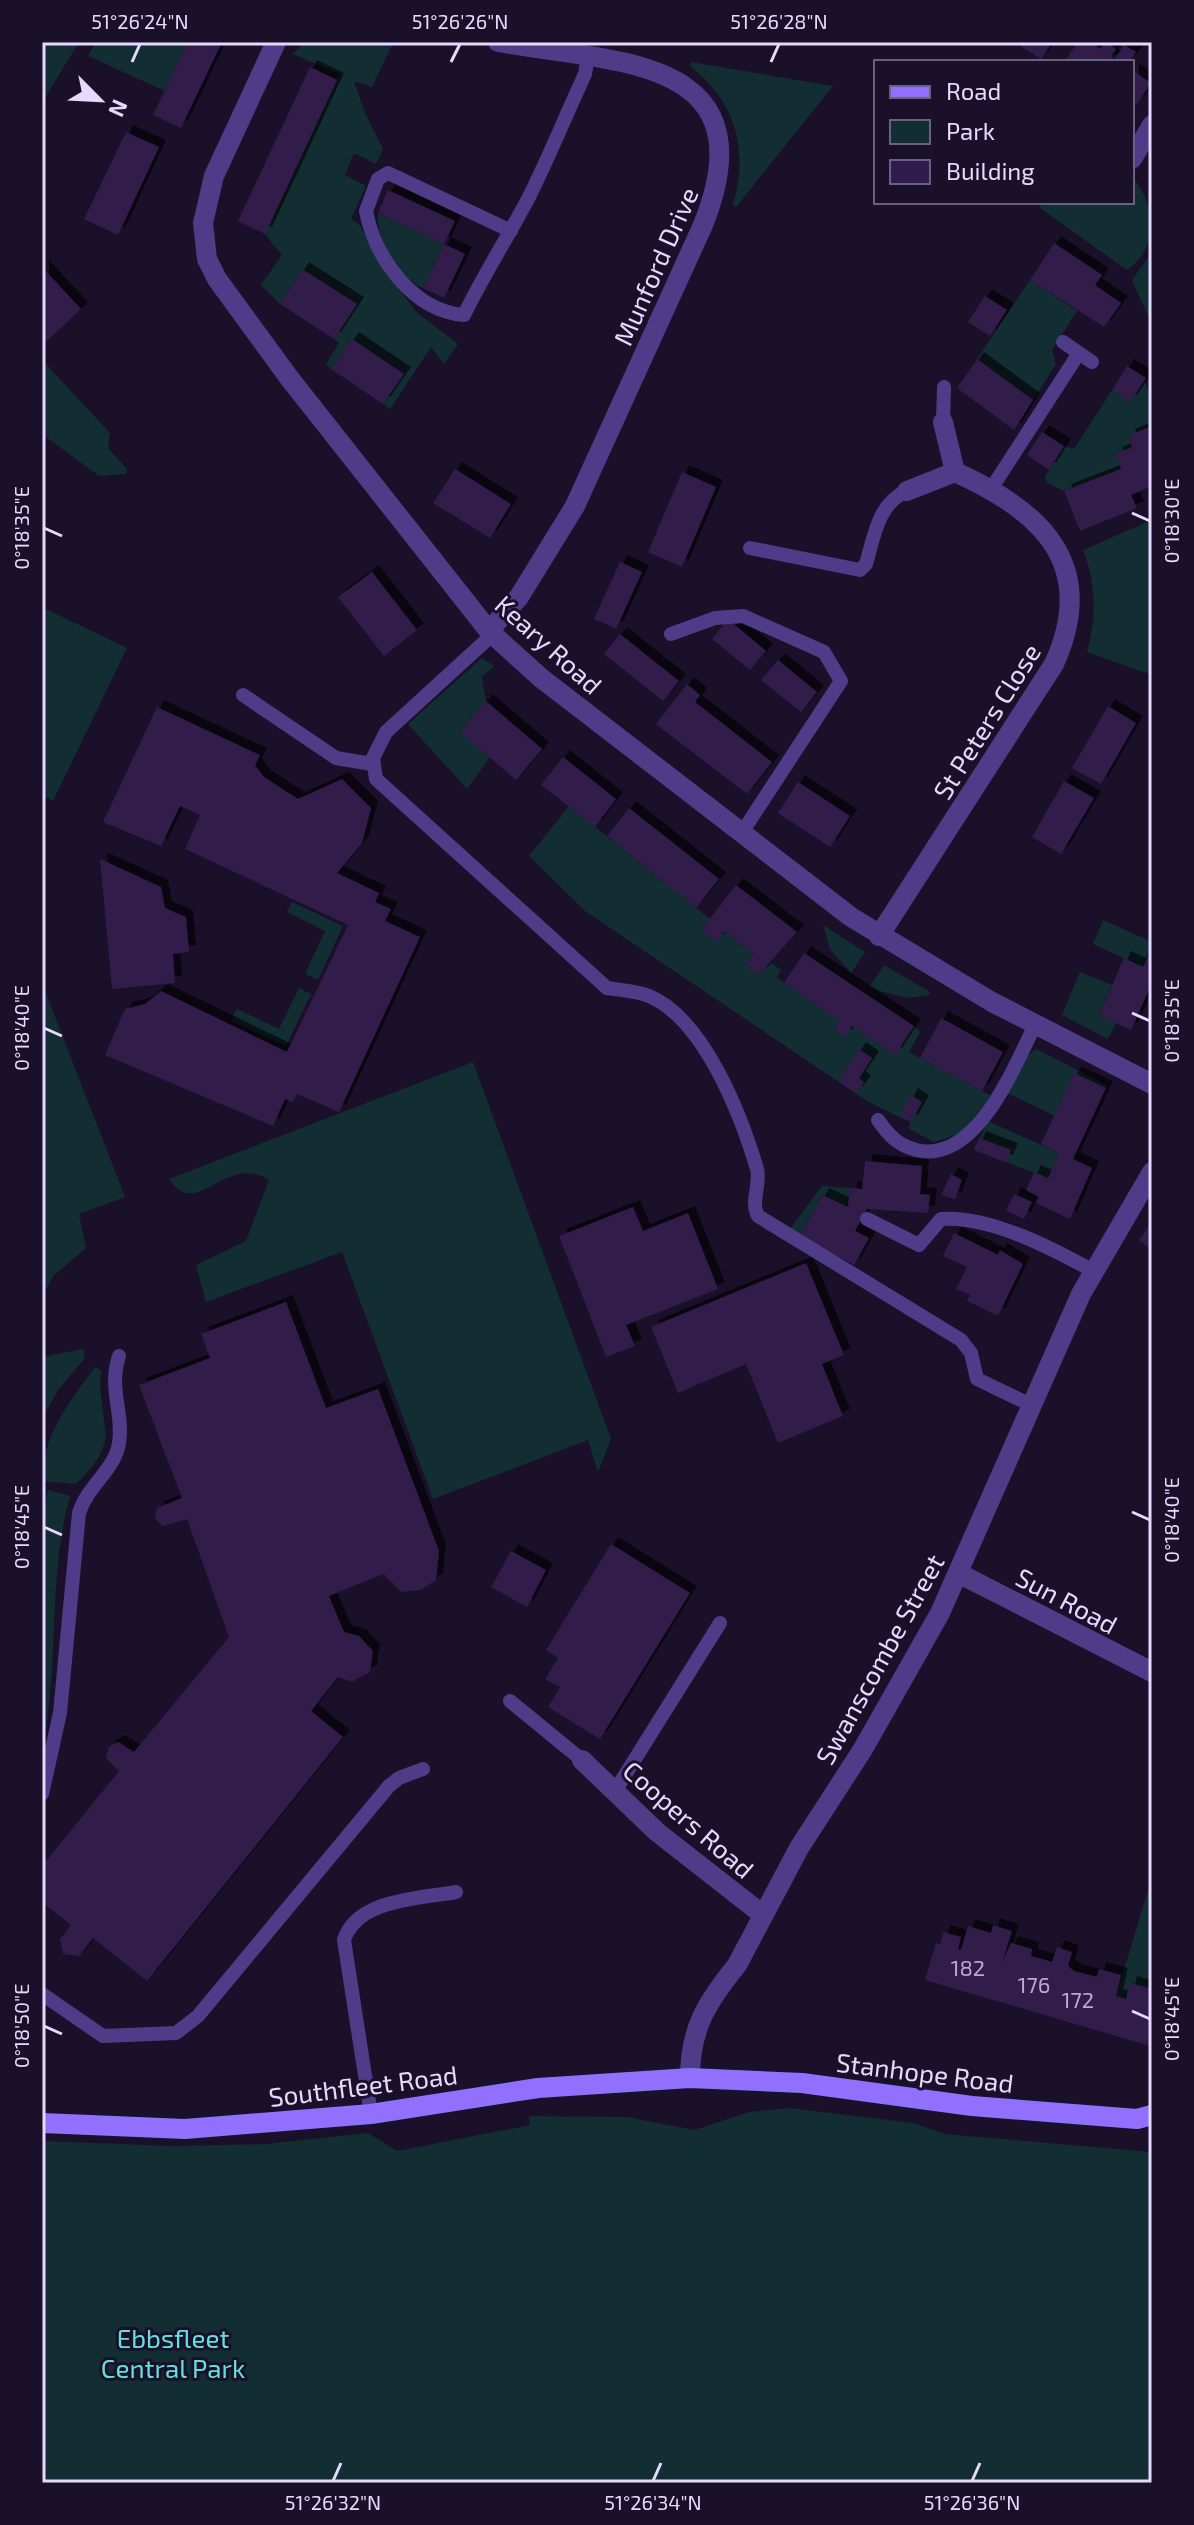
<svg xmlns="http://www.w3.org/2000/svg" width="1194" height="2525" viewBox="0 0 1194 2525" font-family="'Exo 2',sans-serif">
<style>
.green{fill:#132e33}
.building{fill:#301c4a;filter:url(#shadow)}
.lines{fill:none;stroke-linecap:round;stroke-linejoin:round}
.service{stroke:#4f3c88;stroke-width:14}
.minor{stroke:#4f3c88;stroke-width:20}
.secondary{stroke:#9270ff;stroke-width:20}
.ticks{fill:none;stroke:#e5d9ff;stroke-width:3}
.labels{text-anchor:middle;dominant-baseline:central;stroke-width:6;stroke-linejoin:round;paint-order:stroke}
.number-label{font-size:22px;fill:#b8aad2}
.street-label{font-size:26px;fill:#e5d9ff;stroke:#1a1029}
.park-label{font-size:26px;fill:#63e0dc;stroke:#1a1029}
.neatline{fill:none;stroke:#e5d9ff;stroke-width:3}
.ticks-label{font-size:20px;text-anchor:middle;fill:#e5d9ff}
</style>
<defs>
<filter id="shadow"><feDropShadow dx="7" dy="-7" stdDeviation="0" flood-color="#0009"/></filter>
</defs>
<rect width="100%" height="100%" fill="#1a1029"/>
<path class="green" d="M42,42h37l-37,61z
M96,42h92l-23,49 -77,-35z
M304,42l88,3 -20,42 -18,-6 11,32 18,36 -7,15 -22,-11 -9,22 21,11 -15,33 9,6 16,32 40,55 42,32 -14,20 -13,-17 -41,62 -7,-5 21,-30 -52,-35 -21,30 -5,-5 13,-21 -5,-4 22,-34 -54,-36 -22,35 -19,-19 21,-30 -18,-22 75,-159 -46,-20z
M691,62l142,24 -97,121 -3,-2c16,-54 3,-103 -42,-138z
M1132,177c24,26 28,71 -5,93l-87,-62 1,-6h91z
M378,213l66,31 -21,44c-25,-11 -47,-47 -45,-75z
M1152,252v73l-20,-45z
M1030,280l47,31 -25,39 4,14 -23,36 -56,-41z
M42,360l68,73 -2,15 19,21 -1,5 -27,2 -57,-42z
M1144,381l8,16v29l-24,10 4,11 -17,7 6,15 -57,22 -17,-8 -2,-6 19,-31 10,3 38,-59 18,12z
M1152,520v155l-65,-23c10,-34 9,-68 -4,-102z
M42,607l85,41 -74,153 -11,-6z
M482,658l12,8 -12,11 4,24 -26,31 30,25 -23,32 -59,-65z
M569,806l141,113 -9,11 24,1 29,23 -8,11 12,10 14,-12 9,7 -4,8 63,43 -5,8 17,-3 43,28 19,-28 6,6 -11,20 81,43 -3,6 -26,32 -27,9 -25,-13 1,-7 -40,-19 -285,-192 -56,-55z
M292,902l51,24 -25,54 -13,-6 20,-43 -38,-19z
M1103,920l49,22 -9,25 -50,-23z
M823,925l42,27 -14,21 -21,-24z
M884,965l46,27 -1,3 -20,3 -37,-9 -2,-3z
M1080,972l32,13 -13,29 17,9 -8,16 -46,-24z
M42,983l83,214 -46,17 7,34 -33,28 -11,22z
M299,988l12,6 -25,52 -55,-25 6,-12 42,20z
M1036,1049l71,36 -1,3 -51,28 -48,-23 19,-36z
M473,1062l138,377 -13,33 -10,-32 -155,59 -91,-247 -136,50 -10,-37 50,-24 23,-61c-44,-28 -72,42 -100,-1z
M988,1121l71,32 -11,25 -74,-28z
M822,1186l28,2 -2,19 -26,-12 -22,41 -10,-7z
M83,1349l2,9 -27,32 -16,29v-62z
M95,1367l6,3c-5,57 25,66 -25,114l-34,-3c0,-46 27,-78 53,-114z
M48,1490l22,6c-23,82 -10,171 -28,254v-234z
M1152,1877v112l-21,-6 -5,16 -10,-3z
M790,2108l123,15 32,11 207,18v331h-1110v-342l130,5 93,-2 103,-11 29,18 133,-26 -1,-9 98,1 67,13 55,-18z"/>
<path class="building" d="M188,42h34l-41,86 -28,-13z
M1014,42h38l-11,17z
M1078,42h12l10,7 6,-7 10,7 -5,7 4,3 9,-14 12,7 -7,10h-65z
M310,67l27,13 -72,154 -27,-13z
M1132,70l19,13 -14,21 -5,-3z
M126,132l33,15 -41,88 -34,-16z
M388,190l67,31 -11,23 -66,-31z
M1054,243l48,32 -7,10 26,18 -17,24 -74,-47z
M444,244l21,10 -21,44 -21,-10z
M42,267l39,42 -34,32 -5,-6z
M302,269l55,35 -23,35 -54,-35z
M985,296l22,14 -17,26 -22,-14z
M352,339l52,35 -21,30 -52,-35z
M977,359l56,41 -19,30 -57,-42z
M1127,366l19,12 -16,24 -18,-12z
M1152,426v60l-21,9 6,13 -57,23 -16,-40 57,-22 -6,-15 17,-7 -4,-11z
M1042,432l22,14 -15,24 -22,-15z
M455,469l56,35 -21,34 -57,-35z
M682,472l34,15 -34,80 -34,-15z
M620,562l22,10 -26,57 -22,-10z
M372,572l45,58 -33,26 -46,-59z
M728,619l38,32 -16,19 -38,-31z
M620,634l59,47 -16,20 -59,-47z
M778,660l39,32 -16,20 -40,-32z
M687,684l13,11 -5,7 77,60 -25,32 -91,-70z
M486,701l56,48 -26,31 -56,-48z
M1108,706l28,17 -35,61 -29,-16z
M157,707l103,48 -5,10 9,12 34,22 44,-20 29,29 -9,35 -25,30 42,20 -4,9 16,7 -6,12 35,16 -81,175 -42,-18 -4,8 -8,-3 -12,27 -168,-71 20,-46 20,-5 16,-13 126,61 61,-127 -163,-76 15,-34 -20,-9 -19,40 -58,-24z
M563,757l53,42 -21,28 -54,-42z
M1064,781l30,17 -33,56 -29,-17z
M798,782l52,34 -20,31 -52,-34z
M629,808l90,71 -23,29 -89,-72z
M100,859l61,28 4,21 21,9 3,35 -16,2 2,29 -63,6z
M736,885l61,47 -38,43 -13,-10 8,-11 -29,-23 -9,11 -15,-12z
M1152,948v35l-21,47 -32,-15 25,-57 19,9z
M804,953l110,73 -19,29 -43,-29 -7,11 -11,-8 6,-8 -56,-38z
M941,1018l62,34 -21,39 -62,-33z
M859,1049l13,9 -13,20 5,4 -8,11 -18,-12z
M1074,1073l32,15 -33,71 19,9 -22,51 -34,-16 3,-6 -13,-7 8,-18 14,6 11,-25 -18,-9z
M911,1095l11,7 -11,20 -11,-7z
M979,1138l32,12 -5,12 -32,-12z
M865,1161l57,5 -2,28 10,1 -2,18 -61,-4 -12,22 14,7 -15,27 -54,-29 22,-41 26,12 2,-19 12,1z
M951,1174l11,6 -7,19 -14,-4z
M1014,1194l18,8 -8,17 -18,-8z
M633,1207l10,24 45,-18 30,76 -92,36 9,21 -29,11 -47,-121z
M1149,1226h3v24l-13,-10z
M954,1233l44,22 2,-5 23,14 -25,52 -31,-15 3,-6 -14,-6 11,-22 -24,-11z
M806,1263l38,92 -22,9 21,52 -65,27 -32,-79 -68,29 -27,-66z
M286,1302l40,106 52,-19 61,162 -3,29 -15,10 -20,2 -18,-18 -54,22 15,36 15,4 14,15 -3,21 -18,10 -14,-5 -27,34 32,26 -196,244 -54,-43 -14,18 -16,-2 -3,-15 11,-14 -29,-23v-36l77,-95 -13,-13 3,-11 9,-5 16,10 95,-115 -42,-118 -24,7 -8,-7 2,-11 25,-10 -43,-113 71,-27 -9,-24z
M611,1544l79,49 -90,146 -52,-32 12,-20 -15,-8 13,-21 -12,-8z
M511,1551l35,19 -19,37 -36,-20z
M993,1925l19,6 -10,32 9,-20 21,6 -1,7 21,6 5,-15 15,5 -4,14 6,5 23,6 2,-8 22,6 -5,21 10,3 4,-16 22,6 -2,57 -225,-66 11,-37 4,1 3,-12 18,5 -3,12 3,1 7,-24 23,7z"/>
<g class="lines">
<path class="service" d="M511,231l-123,-58 -10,6 -12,32c9,47 47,100 98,104 20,-41 44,-78 65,-118 20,-40 37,-82 56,-123l3,-17
M1063,342l29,20
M943,422l1,-35
M991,489l88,-136
M750,548l110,22 6,-6c8,-27 12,-61 41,-73
M671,634l44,-16 28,-2 81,36 17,29 -100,153
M492,635l-106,97 -13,26 3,21 231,209c13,2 30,3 42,8 55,23 92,119 108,173 4,16 -7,32 1,47l203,124 10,13 6,26 54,26
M243,695l93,63 36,6
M878,1120c11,16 20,25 38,30 60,15 98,-83 119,-125
M867,1219l52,26 22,-26c47,-4 111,29 152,52
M510,1701l72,59
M615,1791l105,-168
M42,1794l18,-81 19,-200c8,-27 36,-43 40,-70 5,-31 -11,-53 0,-87
M42,1994l61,42 73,-3 22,-17 191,-230 10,-8 24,-9
M371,2114l-27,-174c13,-41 74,-41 112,-48"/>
<path class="minor" d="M276,42l-62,134 -11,47 4,36 10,20 73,100 199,252 52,47 310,239 141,85 160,82
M1132,159l20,-34
M907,491l48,-19
M489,631l30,-34 56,-91 128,-281c68,-170 -90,-162 -205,-183
M879,936l175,-272c45,-99 -12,-153 -99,-192l-12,-50
M958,1573l194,99
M582,1760l75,72 106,83
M690,2078c0,-50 17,-76 47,-113l62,-117 64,-99 77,-136 141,-319 71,-122"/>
<path class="secondary" d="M42,2123l143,6 186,-15 167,-26 152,-10 112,5 170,23 165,13 15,-4"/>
</g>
<path class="ticks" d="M132,62l8,-18M451,62l9,-18M771,62l8,-18M1132,513l18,8M44,528l18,8M1132,1013l18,8M44,1028l18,8M1132,1512l18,8M44,1527l18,8M1132,2011l18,8M44,2026l18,8M333,2481l8,-18M653,2481l8,-18M972,2481l8,-18"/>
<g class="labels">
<g class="number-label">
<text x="968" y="1967">182</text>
<text x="1034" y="1984">176</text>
<text x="1078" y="1999">172</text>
</g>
<g class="street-label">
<text transform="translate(655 266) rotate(-66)">Munford Drive</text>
<text transform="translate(549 644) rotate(42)">Keary Road</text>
<text transform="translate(986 721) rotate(-58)">St Peters Close</text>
<text transform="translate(1067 1600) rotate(28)">Sun Road</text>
<text transform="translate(879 1659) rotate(-61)">Swanscombe Street</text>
<text transform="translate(689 1819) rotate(41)">Coopers Road</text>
<text transform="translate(925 2072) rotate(7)">Stanhope Road</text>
<text transform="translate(363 2085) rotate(-7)">Southfleet Road</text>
</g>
<g class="park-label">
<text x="173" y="2337">Ebbsfleet<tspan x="173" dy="30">Central Park</tspan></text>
</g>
</g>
<rect width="1194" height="2525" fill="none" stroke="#1a1029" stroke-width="88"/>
<rect x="874" y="60" width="260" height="144" fill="#1a1029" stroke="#6b607f" stroke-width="2"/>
<rect x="890" y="86" width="40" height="12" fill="#9270ff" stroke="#6b607f" stroke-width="2"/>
<text x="946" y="100" font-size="24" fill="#e5d9ff">Road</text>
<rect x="890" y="120" width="40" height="24" fill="#132e33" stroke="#6b607f" stroke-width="2"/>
<text x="946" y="140" font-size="24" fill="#e5d9ff">Park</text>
<rect x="890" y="160" width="40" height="24" fill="#301c4a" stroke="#6b607f" stroke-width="2"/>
<text x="946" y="180" font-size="24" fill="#e5d9ff">Building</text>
<g transform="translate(100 100) rotate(114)" stroke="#1a1029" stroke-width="6" paint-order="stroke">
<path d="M0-6L14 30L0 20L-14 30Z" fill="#e5d9ff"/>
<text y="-12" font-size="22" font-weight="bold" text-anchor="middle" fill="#e5d9ff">N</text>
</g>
<rect x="44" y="44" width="1106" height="2437" class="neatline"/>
<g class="ticks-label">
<text x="140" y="29">51°26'24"N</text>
<text x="460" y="29">51°26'26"N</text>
<text x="779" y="29">51°26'28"N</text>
<text transform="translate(1172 521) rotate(-90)" y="7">0°18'30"E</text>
<text transform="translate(22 528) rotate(-90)" y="7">0°18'35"E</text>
<text transform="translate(1172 1021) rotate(-90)" y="7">0°18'35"E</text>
<text transform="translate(22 1028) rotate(-90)" y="7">0°18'40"E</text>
<text transform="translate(1172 1520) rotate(-90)" y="7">0°18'40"E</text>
<text transform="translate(22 1527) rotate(-90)" y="7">0°18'45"E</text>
<text transform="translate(1172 2019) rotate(-90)" y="7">0°18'45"E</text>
<text transform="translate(22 2026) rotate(-90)" y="7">0°18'50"E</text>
<text x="333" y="2510">51°26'32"N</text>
<text x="653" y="2510">51°26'34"N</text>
<text x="972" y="2510">51°26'36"N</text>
</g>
</svg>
